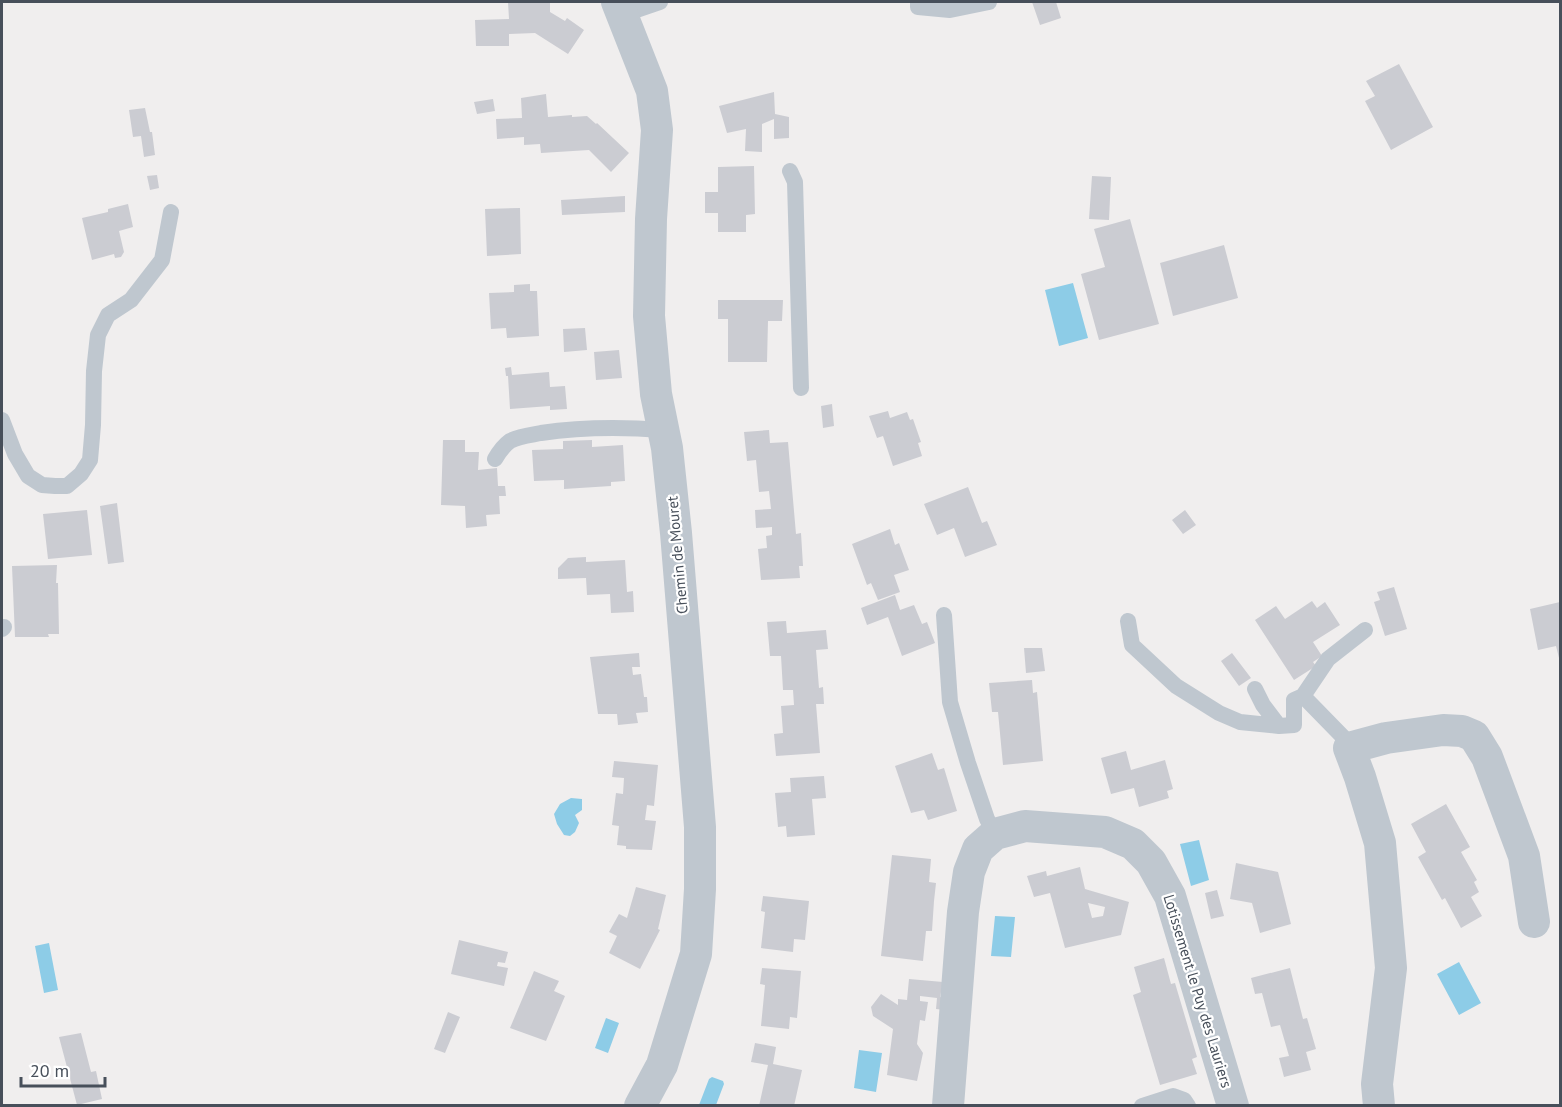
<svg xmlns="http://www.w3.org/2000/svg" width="1562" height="1107" viewBox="0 0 1562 1107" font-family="'PT Sans',sans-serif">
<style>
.water{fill:#8dcce7}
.building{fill:#cbccd2;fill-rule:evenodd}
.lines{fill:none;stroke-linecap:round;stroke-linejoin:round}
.service{stroke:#bfc7cf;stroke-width:16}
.minor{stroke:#bfc7cf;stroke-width:32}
.labels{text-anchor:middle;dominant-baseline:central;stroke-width:4.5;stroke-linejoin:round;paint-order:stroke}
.street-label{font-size:15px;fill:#474f5a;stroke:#fff}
</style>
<rect width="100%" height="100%" fill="#f0eeee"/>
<path class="water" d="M1073,283l15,55 -29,8 -14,-56z
M571,798l11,1v11l-7,5 4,8 -4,9 -5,4 -6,-1 -7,-11 -3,-10 6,-10z
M1199,840l10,40 -18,6 -11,-42z
M995,916l20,1 -4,40 -20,-1z
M49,943l9,47 -14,3 -9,-47z
M1459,962l22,41 -22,12 -22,-41z
M606,1018l13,5 -11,30 -13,-5z
M859,1050l23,3 -6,39 -22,-4z
M712,1077l11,4 1,3 -8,21h-17l10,-26z"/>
<path class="building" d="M508,2h42v10l15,9 2,-3 17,12 -16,24 -33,-21 -26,1v12h-33l-1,-26 34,-1z
M1032,2h24l5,16 -21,7z
M1399,64l34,63 -42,23 -26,-49 10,-5 -9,-15z
M774,92l1,22 14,3v21l-15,1v-20l-12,5v28l-17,-1 1,-22 -19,4 -8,-27z
M546,94l2,23 24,-2v2l15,-1 9,8 1,-1 32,30 -18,19 -22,-22 -48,3 -1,-9 -16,1v-8l-27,2 -1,-20 26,-1 -1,-20z
M493,99l2,12 -18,3 -3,-12z
M145,108l5,24h2l3,23 -11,2 -3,-21 -8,1 -4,-27z
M754,166l1,48 -9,1v17h-28v-19h-13v-21h13v-25z
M157,175l2,13 -9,2 -3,-14z
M1092,176l19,1 -2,43 -20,-1z
M625,196v16l-63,3 -1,-15z
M128,204l5,23 -14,4 5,21 -3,5 -6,1 -1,-4 -22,6 -10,-42 26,-6v-3z
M520,208l1,46 -34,2 -2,-47z
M1130,219l29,105 -60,16 -18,-66 24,-7 -11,-38z
M1224,245l14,53 -65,18 -13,-53z
M530,284v7h7l2,45 -32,2 -1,-10 -15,1 -2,-36 25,-1v-7z
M718,300h65l-1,21h-14l-1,41h-39v-43h-10z
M585,328l2,22 -23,2 -1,-23z
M619,350l3,28 -26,2 -2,-28z
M511,367l1,8 37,-3 1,15 15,-1 2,23 -17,1v-4l-40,3 -2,-33h-2l-1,-8z
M832,404l2,22 -11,2 -2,-22z
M888,411l2,7 17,-6 3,8 3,-1 8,23 -3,1 4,13 -29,10 -10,-30 -6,2 -8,-22z
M769,430l1,13 18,-1 8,92 5,-1 2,33h-4l1,12 -39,2 -3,-31 9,-1 -1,-12 6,-1v-8l-16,1 -1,-18 16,-1 -2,-18 -10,1 -3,-32 -9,1 -3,-29z
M443,440h22v12h14l-1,18 19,-2 1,18h7l1,10h-7l1,18 -14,1 1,11 -21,2 -1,-22 -24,-1z
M592,440v7l31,-2 2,36 -14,1v4l-47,3v-9l-30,1 -2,-31 31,-1v-8z
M968,487l14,36 5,-2 10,24 -32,12 -11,-29 -17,7 -13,-31z
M117,503l7,59 -16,2 -8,-58z
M87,510l5,45 -44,4 -5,-45z
M1185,510l11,15 -13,9 -11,-14z
M890,529l5,16 4,-2 10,27 -15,5 6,17 -22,8 -7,-17 -4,2 -15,-41z
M586,557v5l39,-2 2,32 6,-1 1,21 -23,1 -1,-19 -23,1 -1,-17 -28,1v-11l10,-10z
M57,565l-1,18h2l1,51h-11l1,3h-34l-3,-71z
M1394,587l13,42 -22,7 -11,-34 6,-2 -3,-8z
M895,595l5,15 14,-5 8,19 5,-2 8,21 -33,13 -14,-39 -21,8 -6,-17z
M1312,601l5,7 8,-6 15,23 -27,17 9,14 -9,6 3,4 -22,14 -39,-60 21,-14 9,13z
M1560,602v60l-4,-16 -18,4 -8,-41z
M786,621l1,12 39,-3 2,19 -12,1 3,38 4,-1 1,17h-8l4,49 -44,3 -2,-22 9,-1 -2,-27 13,-1 -1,-15h-10l-2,-34h-11l-3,-34z
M1024,648h18l3,23 -19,2z
M639,653l1,14h-8l1,8 8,-1 3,23h3l1,15 -12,1 2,10 -20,2 -1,-11h-19l-8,-57z
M1232,653l19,25 -12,8 -18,-25z
M1032,680l1,13 4,-1 6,69 -40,4 -5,-53h-6l-3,-29z
M1126,751l5,19 34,-10 8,29 -6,2 2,7 -30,9 -5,-19 -23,6 -10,-36z
M932,753l6,17 6,-2 13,43 -29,9 -4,-10 -13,3 -16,-47z
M614,761l44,4 -4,41 -7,-1 -2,15 11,1 -4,29 -26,-1v-3l-9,-1 2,-19 -7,-1 4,-32 7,1 1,-16 -12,-1z
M824,776l2,22 -14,1 3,36 -28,2 -1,-11 -8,1 -3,-34 16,-1 -1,-14z
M1446,804l24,43 -9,5 16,28 -3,2 5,10 -8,5 11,19 -21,12 -16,-30 -3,2 -24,-43 8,-5 -15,-28z
M892,855l39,4 -2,23 7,1 -2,18 -2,30h-6l-3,30 -42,-5z
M1236,863l42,9 13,52 -31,9 -8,-30 -22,-4z
M1080,867l5,22 44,13 -8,33 -56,13 -15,-55 -16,4 -7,-21 19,-5 1,5zM1088,903l17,4 -2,9 -11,2z
M636,887l30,8 -8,34 2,1 -20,39 -31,-16 8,-17 -8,-4 10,-18 8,4z
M1217,890l7,26 -13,3 -6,-26z
M763,896l46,5 -4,39 -11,-1 -1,13 -32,-4 4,-36 -4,-1z
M459,940l49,12 -3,11 -7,-1 -1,4 11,2 -4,18 -53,-12z
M1164,958l7,26 4,-1 22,74 -5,2 5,15 -37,11 -27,-90 8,-3 -7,-25z
M762,968l39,3 -4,47 -7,-1 -1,12 -28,-3 4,-41 -5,-1z
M1290,968l13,51 4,-1 9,31 -10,3 5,18 -27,7 -5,-19 10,-2 -9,-31 -9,2 -9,-34 -7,1 -4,-16z
M534,971l25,10 -5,10 11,5 -19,45 -36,-13z
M909,979l34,3 -3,15 6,1 -1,12 -9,-1 1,-11 -17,-2v5l8,1 -3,19 -5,-1 -3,24 6,9 -6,28 -30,-6 6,-46 -20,-13 -2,-9 10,-13 17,11v-6l9,1z
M448,1012l12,5 -15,36 -11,-4z
M81,1033l10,39 5,-1 6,28 -25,6 -18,-68z
M755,1043l21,4 -3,17 29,6 -8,36h-35l9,-41 -17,-3z"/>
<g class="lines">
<path class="service" d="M918,2v5l32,3 39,-8
M622,15l38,-13
M790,171l5,11 6,206
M2,420l13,34 13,22 14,9 13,1h12l14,-12 9,-14 3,-35 1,-54 4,-36 10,-20 23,-15 31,-40 9,-48
M495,459c4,-7 8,-13 15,-18 9,-5 21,-6 31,-8 41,-6 81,-6 122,-3
M944,615l6,87 18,61 19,56 8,15
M1128,621l4,24 44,41 43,27 21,9 39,4
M2,629l2,-2
M1255,689l8,16 16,21 15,-1v-25l9,-4
M1349,748l-4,-9 -42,-43 25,-37 37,-29
M1142,1106l31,-10 11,4 4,6"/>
<path class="minor" d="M617,2l35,89 5,39 -6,89 -2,97 7,78 11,54 9,85 24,294v62l-4,65 -34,111 -22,41
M948,1106l15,-194 6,-40 9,-23 17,-15 30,-8 80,6 28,12 18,18 19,34 63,210
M1379,1106l-2,-22 14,-116 -11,-125 -20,-66 -11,-29 37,-10 57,-8 19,1 12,5 13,21 37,99 10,66"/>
</g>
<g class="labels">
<g class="street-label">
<text transform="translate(677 555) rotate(-95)">Chemin de Mouret</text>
<text transform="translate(1198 991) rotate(73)">Lotissement le Puy des Lauriers</text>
</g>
</g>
<rect width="1562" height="1107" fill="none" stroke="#474f5a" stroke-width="6"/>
<path d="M21 1077v9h84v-9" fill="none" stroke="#474f5a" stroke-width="3"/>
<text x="30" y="1077" font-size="18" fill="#474f5a" stroke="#ffffff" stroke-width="4.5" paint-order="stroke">20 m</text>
</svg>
